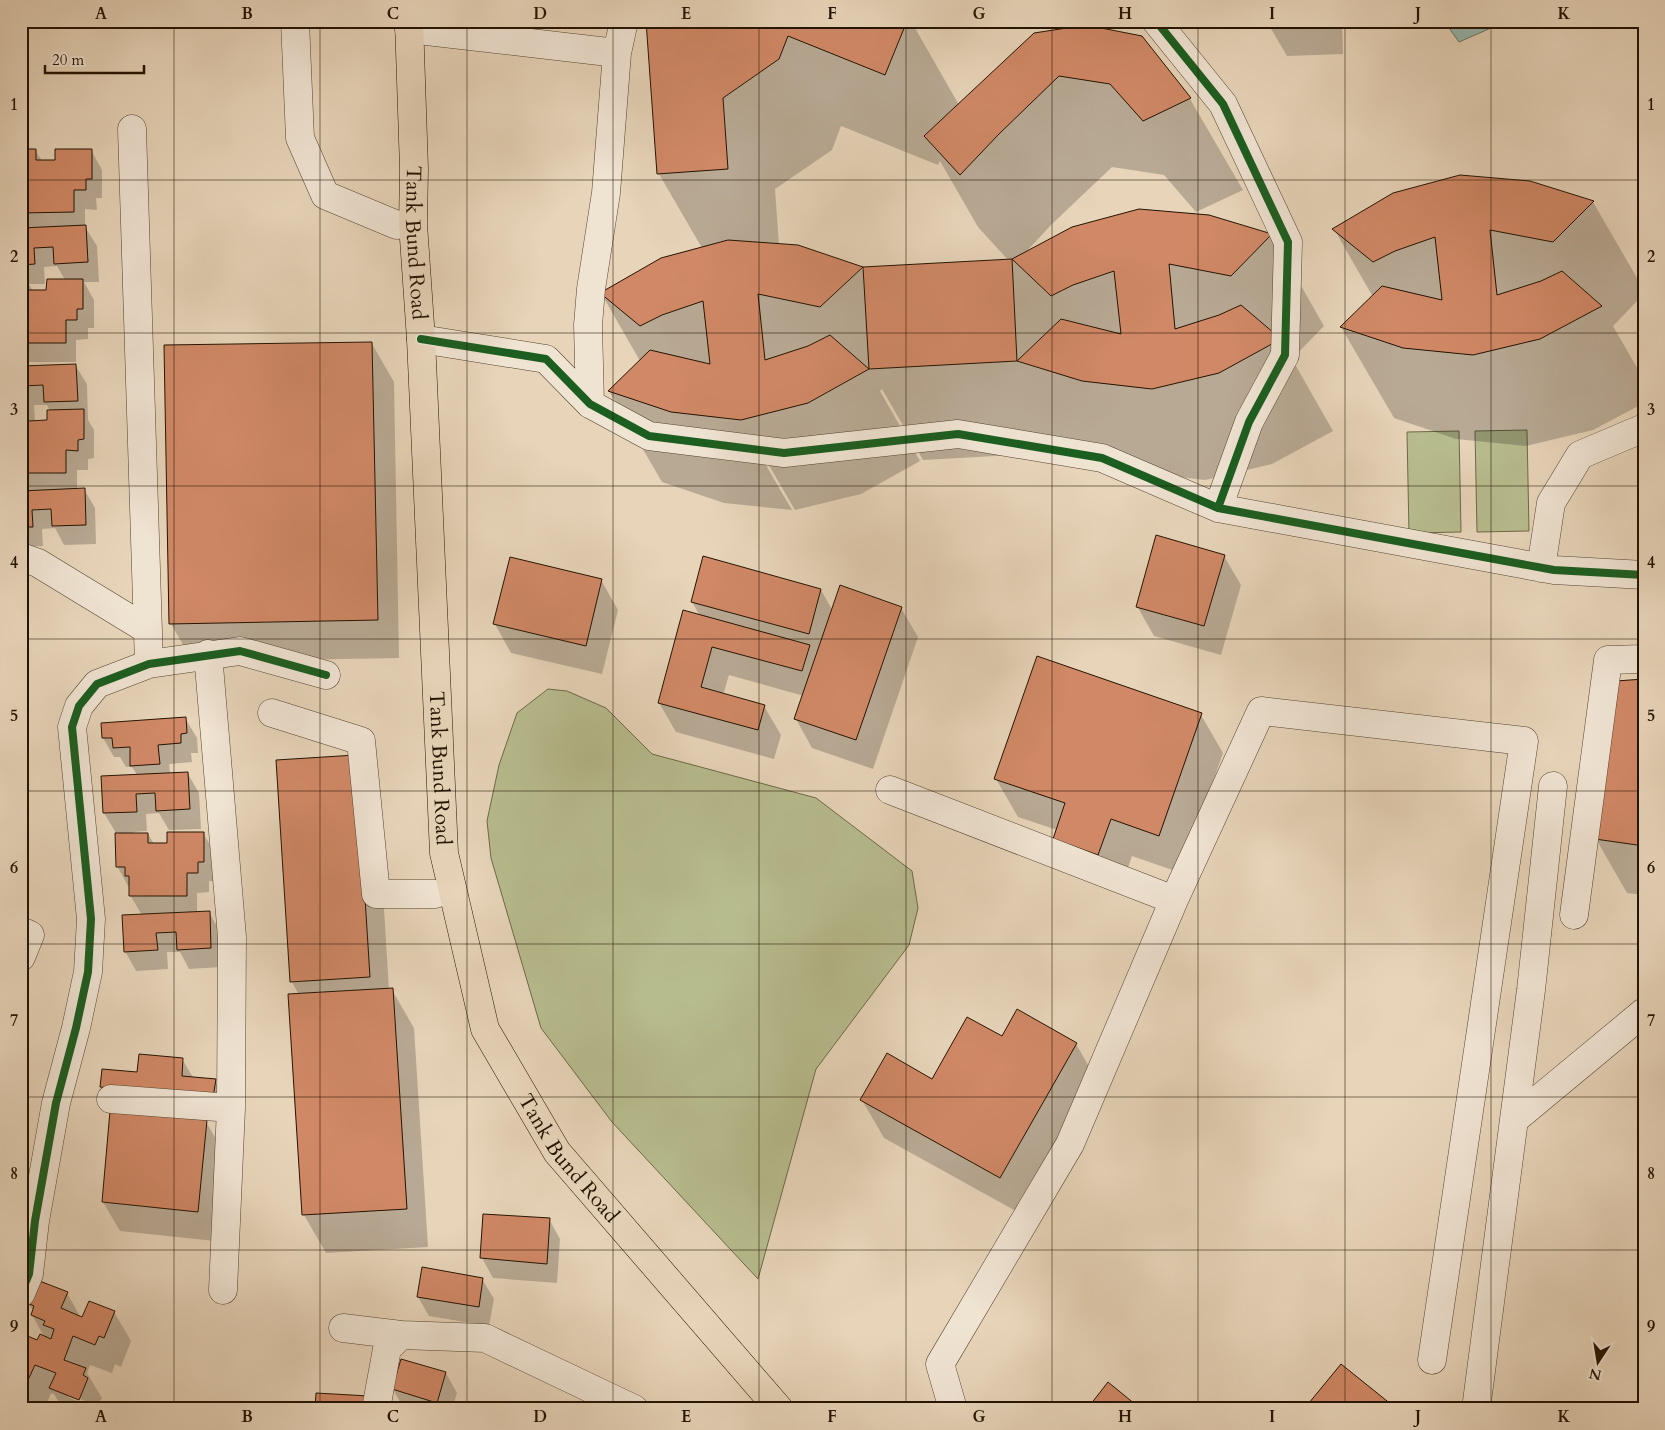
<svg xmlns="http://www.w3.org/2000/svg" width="1665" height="1430" viewBox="0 0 1665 1430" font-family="Cardo,serif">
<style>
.green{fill:#b7bc8e;stroke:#6d6847}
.water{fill:#97b8b1;stroke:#69766a}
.shadow{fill:#0003;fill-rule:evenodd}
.building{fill:#d08866;stroke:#231300}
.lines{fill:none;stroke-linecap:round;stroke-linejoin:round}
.minor-casing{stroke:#54432e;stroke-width:29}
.major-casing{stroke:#231300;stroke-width:29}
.minor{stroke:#efe3d2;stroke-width:28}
.major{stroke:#e7d4b9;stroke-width:28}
.cycleway-casing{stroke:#efe3d2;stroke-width:11}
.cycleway{stroke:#1b5e20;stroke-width:8}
.grid{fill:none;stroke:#231300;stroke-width:1;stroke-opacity:0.55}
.labels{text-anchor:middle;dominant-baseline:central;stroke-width:4;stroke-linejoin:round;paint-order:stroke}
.street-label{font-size:21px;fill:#231300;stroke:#efe3d2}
.neatline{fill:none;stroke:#231300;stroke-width:2}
.grid-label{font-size:16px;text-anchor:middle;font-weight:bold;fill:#231300}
</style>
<rect width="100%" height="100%" fill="#e7d4b9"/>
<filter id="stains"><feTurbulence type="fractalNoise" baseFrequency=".004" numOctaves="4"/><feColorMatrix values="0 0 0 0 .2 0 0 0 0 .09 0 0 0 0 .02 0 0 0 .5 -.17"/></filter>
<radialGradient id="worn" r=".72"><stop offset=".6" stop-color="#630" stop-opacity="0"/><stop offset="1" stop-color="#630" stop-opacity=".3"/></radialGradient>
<path class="green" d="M1527,430l2,101 -52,1 -2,-101z
M1459,431l2,101 -52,1 -2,-101z
M548,689l19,2 39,17 46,46 164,44 96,73 6,37 -9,37 -93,124 -58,210 -146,-157 -71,-94 -50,-170 -4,-37 12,-56 18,-52z"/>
<path class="water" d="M1444,21h63l-48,21z"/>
<path class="shadow" d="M647,21h264l48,84 182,-68 49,62 53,91 -47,22 -32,-37 -52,-8 -61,58 -26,28 247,-18 52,91 -32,33 41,72 -61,33 -67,16 -70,-8 -64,-20 -148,8 -41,-71 -2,2 40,70 -59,33 -66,16 -32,-55h-3l32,55 -68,-7 -62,-21 -53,-91 31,-30 -39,-68 101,-45 -43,-74zM841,126l97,39 2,-4 38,66 31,34 -145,12 -2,-5 -64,-22 -19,-1 -4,-56 57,-39z
M1270,21h72l1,33 -56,2 -17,-29z
M35,150l7,11h14l35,-11 11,20v28h-6l1,12 -12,-1v18l12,19 2,36h-15l10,18v28h-6v11l-12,1v22h-55v-133h7l-7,-11v-67zM57,266l8,14 -17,11h-15l-4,-7h16l-1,-17z
M1593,202l51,88v4l-31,32 31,54v23l-51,27 -67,16 -70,-7 -62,-21 -53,-91 32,-30 -39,-68z
M372,344l22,38 5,276 -206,4 -22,-38z
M75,365l12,19 1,36 6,10v28l-6,1v11h-11v19h7l11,19 1,36 -32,1 -9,-17 -13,1 1,17 -22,1v-179zM34,405h13l3,6 -2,10 -13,1z
M1224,556l17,29 -20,70 -67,-19 -17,-30z
M601,580l17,30 -16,64 -91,-21 -16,-29z
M821,590l12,21 68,-3 17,29 -45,132 -61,-21 -16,-29 8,-23 -75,-21 -6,20 41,11 17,29 -7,24 -98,-27 -17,-29 41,-87 -8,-14z
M1644,680v215l-17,-2 -31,-54z
M1201,715l22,38 -42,120 -49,-17 -12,36 -44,-15 -19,-47 -39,-13 -22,-38z
M185,718l12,20 1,15h-7l1,9 -23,2 1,10h18l11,19 2,36 -32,1 -10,-17 -13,1 1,17 -14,1v2h15l6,10 15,1 34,-12 12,20v28h-6v11l-12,1v20l12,-1 11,20 1,35 -32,2 -9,-17h-13l1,17 -32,2 -11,-20 17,-36 -12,-20v-9h-2l-11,-20 -1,-33 -12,-20 -2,-35 36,-2 -6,-9h-6l-6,-10h-6l-11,-19z
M377,795l12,195h3l22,38 14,219 -102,6 -22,-38 -5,-220 -7,-13z
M1002,1038l74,6 22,38 -75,133 -139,-77 -22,-38 71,-20z
M182,1059l12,20 21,2 11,19 -39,14 19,8 17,29 -8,90 -95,-10 -17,-29 9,-96 -11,-19z
M549,1219l11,20 -3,44 -64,-5 -11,-20z
M482,1279l12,20 -5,27 -60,-10 -11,-19z
M21,1282l46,11 14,25 33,-6 17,29 -10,26 -6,-3 -3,9 -22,-8 -3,8 15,25 -2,3 4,8h-41l-9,-15 -3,-1 -6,15 -24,-9v-58l17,1 7,-4 -13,-23 1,-4 -3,-5 -9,20zM68,1394l17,7 -1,3 -16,-7z
M446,1373l11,20 -5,16h-48l-11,-20z"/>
<path class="building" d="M646,21h261l-22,54 -97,-39 -9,23 -56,39 5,71 -71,5z
M1268,21h59v5l-58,1z
M1086,25l56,11 49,62 -48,23 -33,-37 -51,-8 -60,58 -39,41 -36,-39 110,-103z
M21,149h15v11h19v-11h37v30h-6v11h-12v22l-53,1z
M1460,175l70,6 64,20 -41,41 -63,-12 7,65 44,-14 21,-10 40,35 -62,33 -67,16 -70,-7 -63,-21 42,-41 60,14 -7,-63 -40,14 -22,11 -41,-33 61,-36z
M1139,209l70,6 63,19 -41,42 -62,-12 6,65 44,-14 22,-10 40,34 -62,34 -67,16 -70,-8 -65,-20 44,-42 60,15 -7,-63 -41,14 -22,11 -39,-37 60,-32z
M86,225l2,37 -34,2 -1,-17 -19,1 1,16 -14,1v-37z
M728,240l70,5 65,22 -43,40 -62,-13 7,66 43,-14 22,-11 39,34 -61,34 -67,17 -70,-8 -63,-21 42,-41 60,14 -7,-63 -41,14 -22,11 -40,-33 61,-35z
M1012,259l5,102 -148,8 -6,-102z
M47,279h36v30h-6v11h-11v23h-45v-63h7l-1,10h19z
M372,342l6,278 -209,4 -5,-279z
M76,364l2,37 -34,1 -1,-17 -20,1 1,17h-3v-37z
M84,409v30l-6,1v11l-12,-1v23h-45v-63h7v11l19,-1v-10z
M85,488l1,37 -34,1 -1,-17 -19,1 1,17h-12v-36z
M1156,535l69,20 -21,71 -68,-19z
M703,556l118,33 -12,45 -118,-32z
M510,557l92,22 -16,67 -93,-22z
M840,585l62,22 -46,133 -62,-21z
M683,610l127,35 -8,26 -90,-24 -11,40 64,18 -7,25 -100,-27z
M1037,656l165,57 -43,123 -48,-17 -13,36 -45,-16 12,-36 -71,-24z
M1644,679v167l-49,-7 21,-158z
M186,717l1,16 -6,1v9l-23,2 2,19 -30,2v-19l-17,1 -1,-10h-10l-1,-15z
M356,755l14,222 -80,5 -14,-222z
M188,772l2,37 -34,2 -1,-18 -19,1 1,18 -34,1 -2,-37z
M167,832h37v30h-6v11h-11v23h-58v-20h-4v-9h-9l-1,-34h33v10h19z
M210,911l1,37 -34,2 -1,-18 -20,1 2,17 -34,2 -2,-37z
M393,988l14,221 -105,6 -14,-221z
M1017,1009l60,34 -77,135 -140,-78 27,-47 45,26 35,-62 35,19z
M139,1054l44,4 -1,18 34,3 -3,19 -113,-11 2,-18 35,3z
M110,1111l97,9 -9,92 -96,-10z
M483,1214l67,4 -3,46 -67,-6z
M422,1267l61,11 -4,29 -62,-10z
M37,1280l31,12 -7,16 21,9 7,-16 26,10 -11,27 -5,-2 -4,9 -22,-9 -9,24 22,8 -3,7 5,3 -9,22 -30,-12 7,-15 -21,-8 -7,15 -7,-3v-39l2,-4 14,6 3,-6 11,5 3,-10 -11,-4 2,-4 -14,-6 3,-9 -7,-3z
M401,1359l45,13 -9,31 -45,-14z
M1341,1364l56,45h-93z
M1108,1382l33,27h-54z
M316,1393l53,3v13h-54z"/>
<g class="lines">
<g class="minor-casing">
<path id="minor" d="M295,21l5,117 25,57 72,30
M1156,21l67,83 65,138 -3,113 -36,67 -31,86
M409,29l208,24
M132,129l17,535
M421,339l125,20 44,45 59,32 135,17 174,-19 144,24 116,50 336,62 90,5
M590,404l-2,-79 3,-36 15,-96 11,-140 7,-32
M21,557l17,6 110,67
M1541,568l10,-65 29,-48 64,-27
M208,654l24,283 -1,171 -8,182
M272,713l89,28 15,153h59
M890,790l284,110
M1574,915l34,-255 36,-1
M21,931l9,4 -9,22
M111,1099l120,9
M1515,1119l129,-107
M21,1293l8,-19 6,-53 21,-118 20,-75 12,-56 3,-53 -19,-192 7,-21 18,-22 52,-20 91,-13 86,24
M343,1328l58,7
M376,1409l11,-60 14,-14 84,3 149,71
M953,1409l-13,-45 130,-220 104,-244 87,-189 263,30 -92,619
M1476,1409l55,-419 22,-204"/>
</g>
<g class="major-casing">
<g id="major">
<path id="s1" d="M409,21l5,148 -1,55 8,115 23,514 41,176 72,123 222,257"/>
</g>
</g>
<use href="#minor" class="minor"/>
<use href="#major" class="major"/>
<g class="cycleway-casing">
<path id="cycleway" d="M1156,21l67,83 65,138 -3,113 -36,67 -31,86
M421,339l125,20 44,45 59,32 135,17 174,-19 144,24 116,50 336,62 90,5
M21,1293l8,-19 6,-53 21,-118 20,-75 12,-56 3,-53 -19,-192 7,-21 18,-22 52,-20 91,-13 86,24"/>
</g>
<use href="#cycleway" class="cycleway"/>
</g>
<path class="grid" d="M174,21v1388M320,21v1388M467,21v1388M613,21v1388M759,21v1388M906,21v1388M1052,21v1388M1198,21v1388M1345,21v1388M1491,21v1388M21,180h1623M21,333h1623M21,486h1623M21,639h1623M21,791h1623M21,944h1623M21,1097h1623M21,1250h1623"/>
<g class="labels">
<g class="street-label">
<text stroke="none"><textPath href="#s1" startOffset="222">Tank Bund Road</textPath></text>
<text stroke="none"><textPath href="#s1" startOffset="748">Tank Bund Road</textPath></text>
<text stroke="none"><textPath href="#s1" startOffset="1168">Tank Bund Road</textPath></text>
</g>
</g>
<rect width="1665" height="1430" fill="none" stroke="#e7d4b9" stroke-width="55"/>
<g transform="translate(1598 1362) rotate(192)" stroke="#efe3d2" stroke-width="4" paint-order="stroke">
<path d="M0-4L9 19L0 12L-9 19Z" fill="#231300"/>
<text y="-8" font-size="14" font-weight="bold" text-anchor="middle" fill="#231300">N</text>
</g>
<path d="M45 65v8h99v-8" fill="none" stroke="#231300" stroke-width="2.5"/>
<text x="52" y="65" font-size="15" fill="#231300" stroke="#efe3d2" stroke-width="4" paint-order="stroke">20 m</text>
<rect x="28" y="28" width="1610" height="1374" class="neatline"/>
<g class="grid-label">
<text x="101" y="19">A</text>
<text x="247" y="19">B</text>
<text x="393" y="19">C</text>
<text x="540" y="19">D</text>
<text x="686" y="19">E</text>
<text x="832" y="19">F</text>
<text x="979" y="19">G</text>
<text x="1125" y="19">H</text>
<text x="1272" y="19">I</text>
<text x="1418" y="19">J</text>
<text x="1564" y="19">K</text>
<text x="14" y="110">1</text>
<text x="1651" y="110">1</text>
<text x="14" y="262">2</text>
<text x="1651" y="262">2</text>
<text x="14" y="415">3</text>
<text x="1651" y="415">3</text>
<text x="14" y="568">4</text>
<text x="1651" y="568">4</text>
<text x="14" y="721">5</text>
<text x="1651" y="721">5</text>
<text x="14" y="873">6</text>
<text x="1651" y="873">6</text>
<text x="14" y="1026">7</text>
<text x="1651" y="1026">7</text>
<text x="14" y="1179">8</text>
<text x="1651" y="1179">8</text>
<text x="14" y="1332">9</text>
<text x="1651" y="1332">9</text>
<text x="101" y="1422">A</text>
<text x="247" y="1422">B</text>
<text x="393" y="1422">C</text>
<text x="540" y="1422">D</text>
<text x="686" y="1422">E</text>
<text x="832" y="1422">F</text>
<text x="979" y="1422">G</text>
<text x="1125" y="1422">H</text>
<text x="1272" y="1422">I</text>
<text x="1418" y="1422">J</text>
<text x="1564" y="1422">K</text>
</g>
<rect width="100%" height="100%" filter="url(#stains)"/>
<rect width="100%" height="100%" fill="url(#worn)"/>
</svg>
